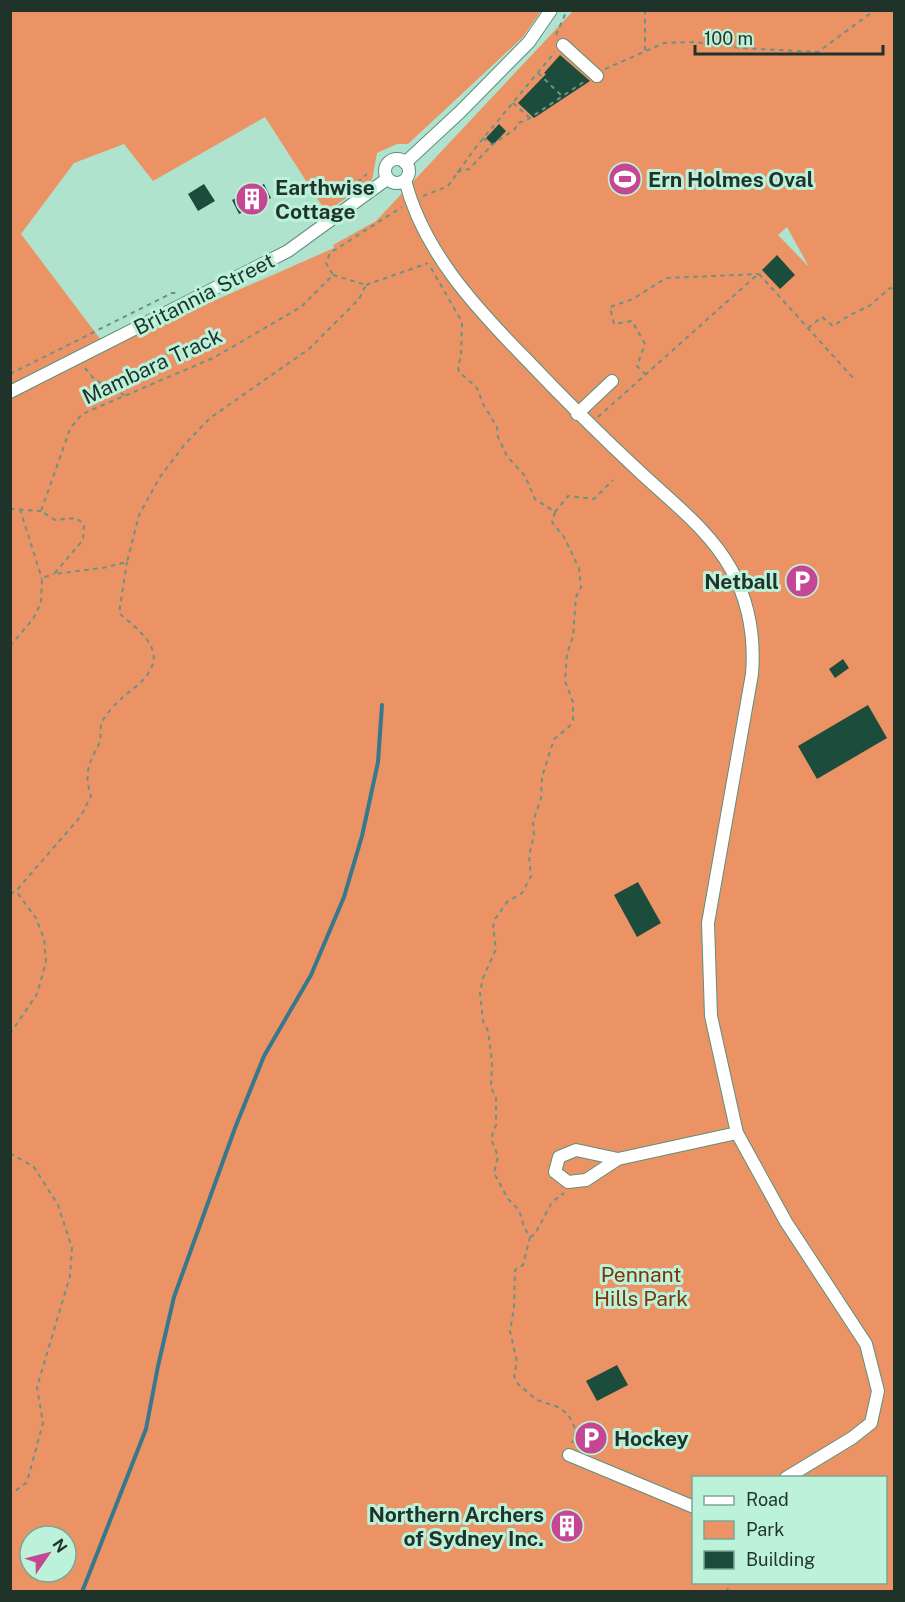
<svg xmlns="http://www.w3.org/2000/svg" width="905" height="1602" viewBox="0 0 905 1602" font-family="'Public Sans',sans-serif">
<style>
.green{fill:#ec9366;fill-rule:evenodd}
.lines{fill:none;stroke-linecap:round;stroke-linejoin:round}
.stream{stroke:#38788c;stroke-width:4}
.building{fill:#1c4d3c}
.minor-casing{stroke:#5e8f7c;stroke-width:14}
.path{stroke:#6c9282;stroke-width:2;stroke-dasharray:4.5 4.5;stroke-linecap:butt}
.minor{stroke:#fff;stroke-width:12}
.labels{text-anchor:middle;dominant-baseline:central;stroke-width:6;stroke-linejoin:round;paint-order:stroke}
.poi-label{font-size:21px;font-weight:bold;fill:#1f332b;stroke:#bcf1da;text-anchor:start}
.street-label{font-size:21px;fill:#1f332b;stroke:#bcf1da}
.park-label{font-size:21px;fill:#7c3506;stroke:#bcf1da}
</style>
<rect width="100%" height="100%" fill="#afe3cd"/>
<path class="green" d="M11,11h530l-18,26 -115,107h-11l-20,9 -5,27 -46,32 -61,-95 -112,64 -29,-37 -50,19 -53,71 86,114 227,-100 -1,-3 43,-24 197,-210h321v1580h-883zM787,227l22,40 -31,-32zM694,1478h192v104h-192zM30,1536h36v36h-36z"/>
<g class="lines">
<path class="stream" d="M82,1592l64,-163 12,-63 16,-69 61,-169 29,-72 47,-81 33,-78 18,-61 16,-74 4,-57"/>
</g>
<path class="building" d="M560,55l30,26 -56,37 -16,-15 28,-29 -2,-1z
M499,124l7,7 -13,14 -7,-7z
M204,184l11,17 -17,10 -10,-17z
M264,184l7,14 -32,16 -7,-14z
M777,255l18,20 -15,14 -18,-19z
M843,659l6,9 -14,10 -6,-9z
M868,705l19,33 -70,41 -19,-33z
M638,882l23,41 -24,14 -23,-42z
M617,1365l11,20 -31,16 -11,-20z
M560,1515l18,5 -5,18 -18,-5z"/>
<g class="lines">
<g class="minor-casing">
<path id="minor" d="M563,45l34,31
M385 171a12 12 0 1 1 24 0a12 12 0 1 1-24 0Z
M405,163l55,-51 69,-70 22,-32
M405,180c18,71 70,127 120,178 38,40 76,78 116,115 31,29 69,58 90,96 18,33 24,68 21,105l-44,249 3,93 26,117 49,89 80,122 12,47 -7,32 -19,15 -66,40
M10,392l278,-141 99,-72
M577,414l35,-33
M618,1159l-32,21 -18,2 -13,-10 4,-15 17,-7 42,9 119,-26
M569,1455l125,52"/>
</g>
<path class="path" d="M645,10v40
M556,35l11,-25
M605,69l59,-26 31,-1 45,6 78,4 57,-42
M538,73l24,23
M513,103l17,15
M483,138l9,7
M457,172l12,-3 23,-24 23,-16 3,-6 9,-3 58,-39
M344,194l23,-20
M423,196l25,-10 28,-39 79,-95
M431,268l31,54 -1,34 -3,11 1,5 18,16 6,16 14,23 1,10 9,19 18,20 10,23 20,13 -3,10 12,15 15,31 2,19 -5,10 -3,39 -6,18 -2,27 8,21v18l-4,7 -15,12 -12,38 -1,21 -8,24 1,12 -5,22 2,20 -9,17 -15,9 -12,17 -2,8 3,22 -13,29 -3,14 3,29 5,10 4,31 -1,26 5,9v28l-5,14 7,17 -4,17 14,26 11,11 5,17 6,10 -7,28 -8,5 -1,38 -4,23 7,31 -3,14 4,8 19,16 21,7 10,7 8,16 -4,13
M759,274l95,105
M333,275l33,10 -7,14 -50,50 -99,69 -25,26 -25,33 -21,38 -12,47 -25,6 -48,6 29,-34 1,-16 -8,-6 -21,2 -14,-9 29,-82 12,-15 131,-56 88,-51 32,-32 -7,-12 4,-10 72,-46
M366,285l62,-22
M808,328l14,-11 11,9 17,-11 19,-9 21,-18 4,1
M85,368l10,12 29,15
M10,374l162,-81h5
M646,375l-9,-9 8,-22 -13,-23 -18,3 -4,-17 23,-8 33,-21 93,-4
M598,417l159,-142
M10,509l31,2
M20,509l22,70
M555,512l13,-16 26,3 19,-19
M10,646l23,-27 8,-16 1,-25 12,-4
M10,894l6,-3 65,-75 10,-20c-7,-23 -3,-31 8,-52 3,-7 0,-16 3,-22 4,-9 14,-18 21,-25 8,-7 18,-13 24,-22 20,-26 -9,-45 -28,-62l8,-51
M10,1034l27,-40 9,-32 -2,-23 -8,-21 -20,-27
M10,1153l24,14 24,38 14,43 -2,28 -33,111 6,36 -16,59 -17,13
M530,1237l5,-3 17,-32 12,-9
M726,1592l6,-10"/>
<use href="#minor" class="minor"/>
</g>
<defs>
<g id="stadium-disc" transform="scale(1.725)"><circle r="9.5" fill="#c54692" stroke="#bcf1da"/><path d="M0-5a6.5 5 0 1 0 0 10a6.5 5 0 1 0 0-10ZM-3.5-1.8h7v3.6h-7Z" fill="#fff"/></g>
<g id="building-disc" transform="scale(1.725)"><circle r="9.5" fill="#c54692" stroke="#bcf1da"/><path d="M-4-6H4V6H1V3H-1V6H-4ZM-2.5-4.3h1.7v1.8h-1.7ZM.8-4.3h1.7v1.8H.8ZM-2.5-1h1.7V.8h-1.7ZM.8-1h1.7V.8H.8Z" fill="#fff"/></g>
<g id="parking-disc" transform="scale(1.725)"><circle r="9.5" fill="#c54692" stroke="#bcf1da"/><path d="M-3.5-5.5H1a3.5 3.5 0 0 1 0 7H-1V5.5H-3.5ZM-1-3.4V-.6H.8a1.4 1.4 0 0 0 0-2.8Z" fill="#fff"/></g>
</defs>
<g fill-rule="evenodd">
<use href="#stadium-disc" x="625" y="179"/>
<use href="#building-disc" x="252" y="199"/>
<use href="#parking-disc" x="802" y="581"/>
<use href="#parking-disc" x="591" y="1438"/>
<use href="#building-disc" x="567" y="1526"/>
</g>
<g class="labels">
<g class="poi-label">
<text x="648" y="179">Ern Holmes Oval</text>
<text x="275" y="187">Earthwise<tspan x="275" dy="24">Cottage</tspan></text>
<text x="779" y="581" text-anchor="end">Netball</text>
<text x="614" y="1438">Hockey</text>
<text x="544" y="1514" text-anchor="end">Northern Archers<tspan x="544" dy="24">of Sydney Inc.</tspan></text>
</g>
<g class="street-label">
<text transform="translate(204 294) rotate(-27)">Britannia Street</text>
<text transform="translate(152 366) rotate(-25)">Mambara Track</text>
</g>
<g class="park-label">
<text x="641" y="1274">Pennant<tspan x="641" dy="24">Hills Park</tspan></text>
</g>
</g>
<rect width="905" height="1602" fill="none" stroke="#1f332b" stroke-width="24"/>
<rect x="692" y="1476" width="195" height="108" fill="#bcf1da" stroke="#7da594" stroke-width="1.5"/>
<rect x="704" y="1496" width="30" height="9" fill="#ffffff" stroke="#7da594" stroke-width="1.5"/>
<text x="746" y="1506" font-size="18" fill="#1f332b">Road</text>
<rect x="704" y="1521" width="30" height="18" fill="#ec9366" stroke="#7da594" stroke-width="1.5"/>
<text x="746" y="1536" font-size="18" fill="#1f332b">Park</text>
<rect x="704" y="1551" width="30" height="18" fill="#1c4d3c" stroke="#7da594" stroke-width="1.5"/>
<text x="746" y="1566" font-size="18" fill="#1f332b">Building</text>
<g transform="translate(48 1554) rotate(55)"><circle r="28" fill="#bcf1da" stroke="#7da594" stroke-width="1.5"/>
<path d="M0-4.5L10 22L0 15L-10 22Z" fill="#c54692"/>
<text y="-9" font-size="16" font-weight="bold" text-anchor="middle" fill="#1f332b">N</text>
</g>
<path d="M695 45v9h188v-9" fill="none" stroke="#1f332b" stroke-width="3"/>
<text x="704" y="45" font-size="18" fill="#1f332b" stroke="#bcf1da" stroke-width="4.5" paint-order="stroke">100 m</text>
</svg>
